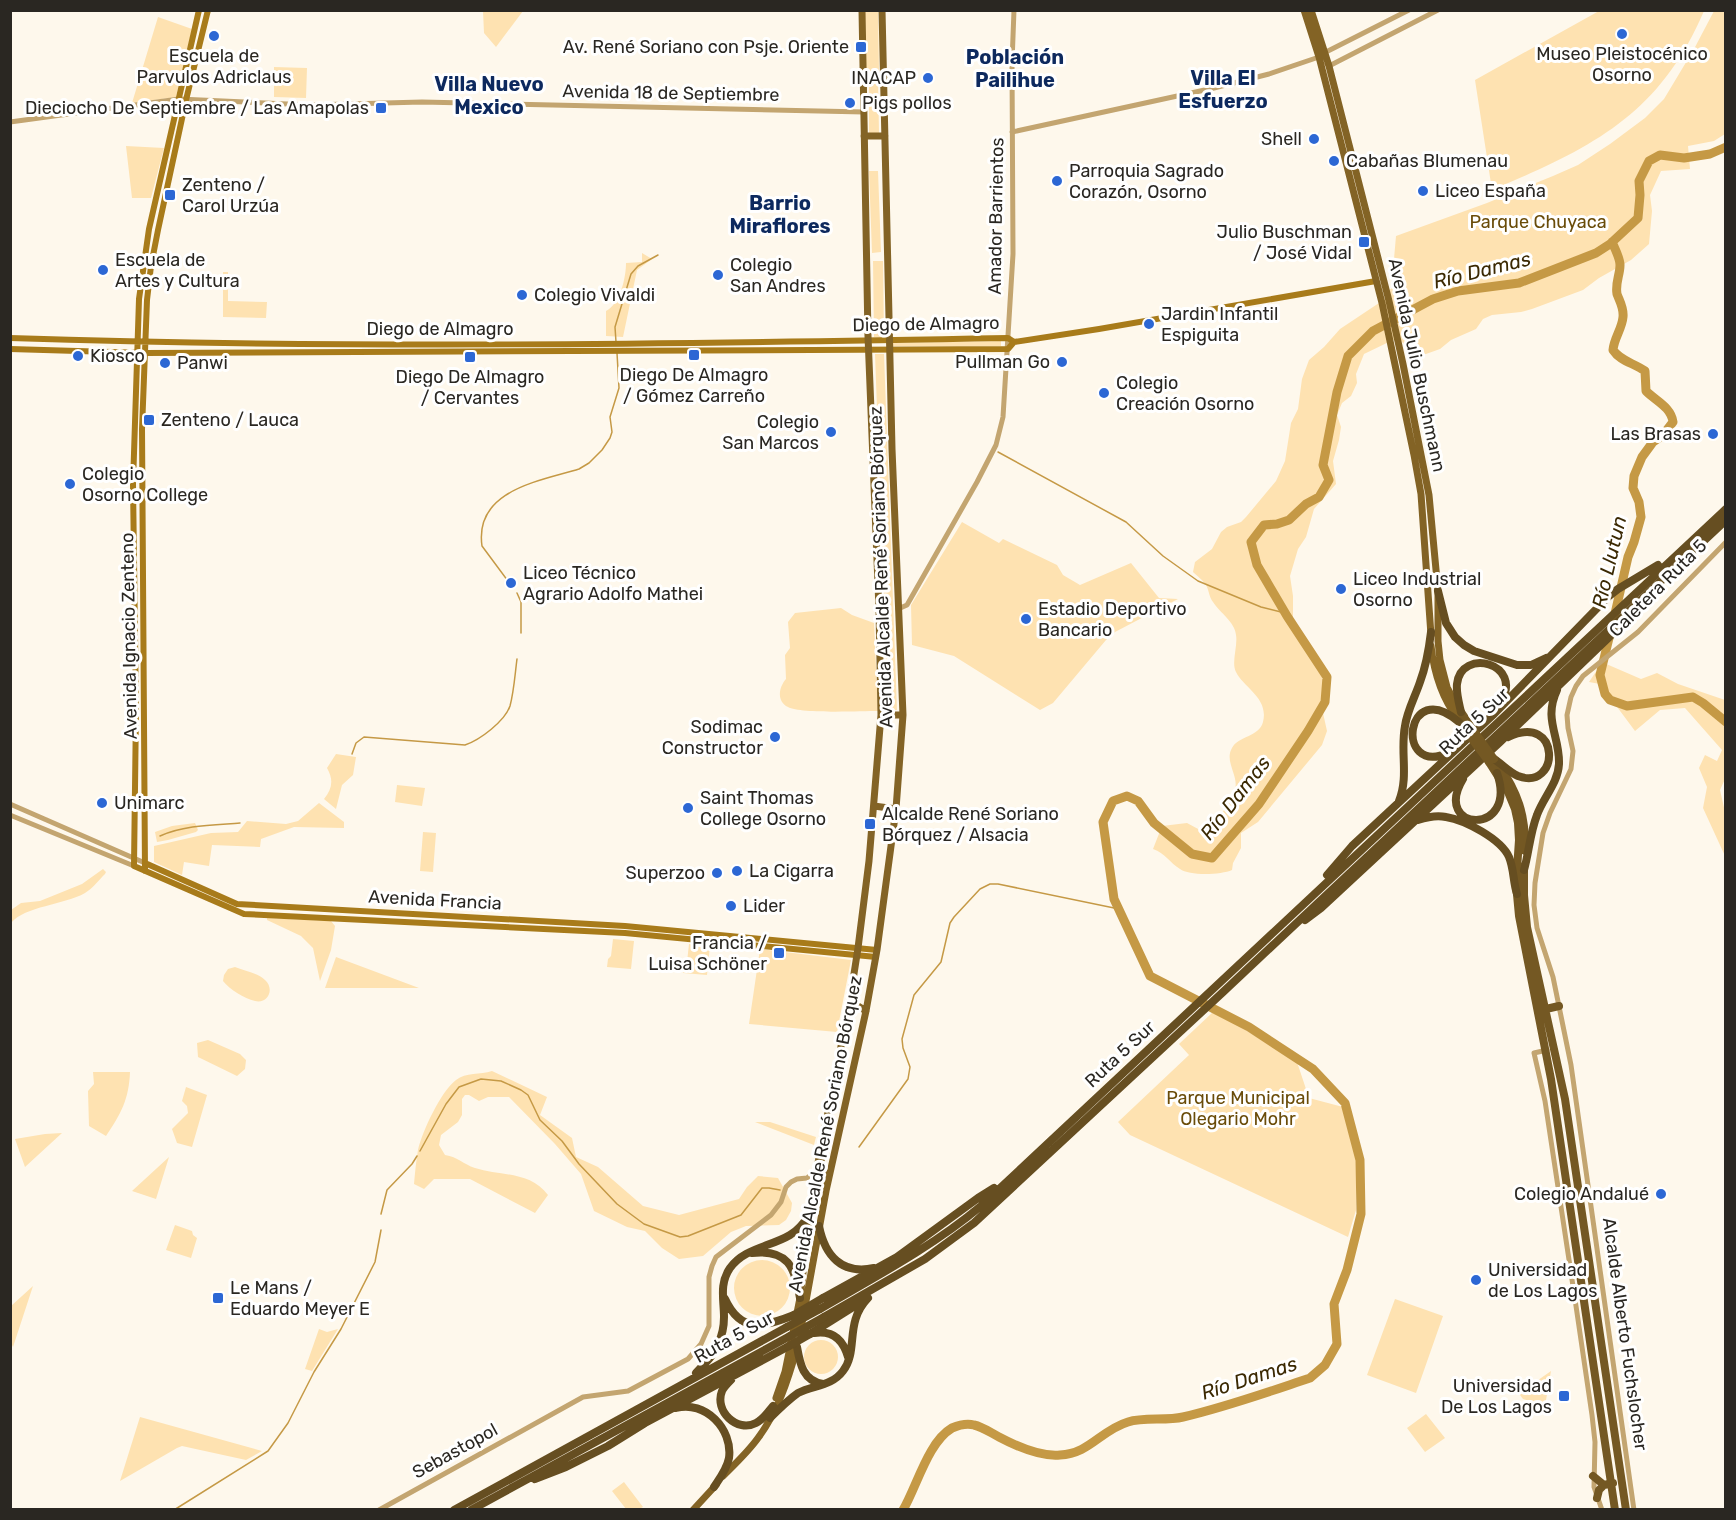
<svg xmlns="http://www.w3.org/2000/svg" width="1736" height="1520" viewBox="0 0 1736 1520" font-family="Rubik,sans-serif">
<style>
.green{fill:#fee2b1}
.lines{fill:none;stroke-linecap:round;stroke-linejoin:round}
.stream{stroke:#c59945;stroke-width:1.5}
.river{stroke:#c59945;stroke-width:9}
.tertiary{stroke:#c3a570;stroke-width:5}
.secondary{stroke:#a87b1a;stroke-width:6}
.primary{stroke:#836325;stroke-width:7}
.trunk{stroke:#745823;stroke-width:8}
.motorway{stroke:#664e21;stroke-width:8}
.trunk-bridge{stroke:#745823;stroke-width:8}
.motorway-bridge{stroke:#664e21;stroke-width:8}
.poi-dot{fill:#2c67d4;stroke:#fff;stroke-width:2}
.labels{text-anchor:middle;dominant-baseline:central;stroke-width:6;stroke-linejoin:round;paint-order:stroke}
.poi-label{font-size:18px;fill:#2a2722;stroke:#fff;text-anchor:start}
.street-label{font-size:18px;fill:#2a2722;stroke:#fff}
.park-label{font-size:18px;fill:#6a4c09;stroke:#fff}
.neighbourhood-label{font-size:20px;font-weight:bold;fill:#0d295e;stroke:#fff}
.water-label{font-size:20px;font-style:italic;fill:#3b2903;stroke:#fff}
</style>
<rect width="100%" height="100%" fill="#fef8ec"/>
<path class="green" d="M483,11v-1l40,1 -27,36 -12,-14z
M865,11h13l1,60h-13z
M1599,11h105c-45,105 -113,137 -212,179l-17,-110z
M1714,11h11v123l-11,7 -26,5 2,23 -29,2 -11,24 2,16 -3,33 -18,16 -32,18 -16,12 -51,19 -11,3 -29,3 -9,4 -7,10 -25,11 -11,9 -14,5h-9l-8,-5 -8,-8 -8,-1 -29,14 -8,20 1,9 -6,13 -9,7 -5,12 4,12 -2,13 -6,21 3,23 -22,25 -8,28 -8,12 -8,27 3,20v31l22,31 9,24 2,20 -3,11 4,18 -5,14 -64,77 -17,11v15l-8,15 -1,7c-11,5 -43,6 -52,-1 -10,-6 -15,-16 -27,-20l9,-23 25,-3 13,7 10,3c6,-11 22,-34 25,-44 4,-13 -11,-28 -3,-41 6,-12 27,-11 31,-26 6,-24 -19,-34 -27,-50 -5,-9 2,-26 0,-37 -1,-13 -16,-22 -23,-33 -4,-5 -4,-12 -7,-17 -3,-5 -9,-9 -13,-13l2,-10 17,-13 9,-17 6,-5 14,-5 5,-5 30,-36 9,-20 6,-38 7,-14 4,-30 7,-19 15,-13 16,-18 45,-30 2,-7 9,-7 -2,-26 2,-23 91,-33 66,-27 25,-11 32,-21 35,-26 19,-19 30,-50z
M158,17l34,12 -16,68 -44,6z
M274,67l33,1 -1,30 -32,-1z
M878,80l1,53h-10v-52z
M126,146l38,2 -13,50h-19z
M869,171h9l3,81 -9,1z
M642,253l10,6 -15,11 -14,67 -17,-1v-25c14,-7 20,-33 20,-48l16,-1z
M873,261h10l1,76h-10z
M223,272h5v29l39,1 -1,16 -43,-1z
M1001,341v5h-108v-3z
M875,354h9l13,356h-9z
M962,522l37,21 4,-4 54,26 6,10 17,10 51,-22 28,35 19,1 -63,33 -9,8 -53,63 -13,7 -86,-54 -42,-11 -1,-40z
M841,608l11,7 22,8 4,88c-18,0 -78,3 -90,-4 -12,-6 -9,-20 -2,-28l-1,-24 5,-7 -2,-26 7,-9z
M1604,663l37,16 16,-6 21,11 47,16v79l-5,11 5,22v44l-22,-48 4,-21 -8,-19 6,-13 12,6 5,-11 -37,-42 -25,2 -25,21 -35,-47 -11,-2 6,-9z
M336,754l20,3 -3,18 -11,10 -6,24 -12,-10c8,-10 10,-19 3,-31z
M397,785l28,3 -3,18 -27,-4z
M319,803l25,19v6l-50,-1 -33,12 -1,8 -48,-2 -3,21 -25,-4 -2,13 -28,-13v-16l57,-13 27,-1 9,-11 39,3 12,-3z
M195,823l3,7 -2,2 -28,8 -11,2 -2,-10 17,-6z
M423,832l13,1 -3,39 -13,-1z
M103,869l3,3 -1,2c-7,7 -12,14 -20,19 -21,12 -60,13 -74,30v-13l10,-7 19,-2 42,-17z
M267,918l64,3 4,5 -4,24 -11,31 -7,-33 -12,-12 -34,-16z
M613,939l21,2 -3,28 -24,-2 1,-8 3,-3z
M689,944l21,2 -3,29 -24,-2 1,-8 3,-3z
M760,949l91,11 -14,72 -88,-8z
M336,957l83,31h-94z
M235,967c9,4 23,6 30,13 10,9 3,24 -10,21 -11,-3 -25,-11 -32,-20l1,-6 4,-6z
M1213,1012l26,14 58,36 12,36 34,9 13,53v50l-8,27 -218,-102 -12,-13 71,-67 -10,-11z
M208,1040l32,14 6,6 -1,9 -8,7 -39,-19 -1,-14z
M492,1071l55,26 -7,18 32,23 4,19 22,10 45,39 36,9 60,-16 8,-12 11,-11 20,2 14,25 -1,8 -5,9 -7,5 -33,1 -15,6 -28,24 -24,3 -17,-11 -17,-17 -18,-4 -33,-16 -13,-37 -26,-30 -46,-47h-21l-9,4 -10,-6h-4l-3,4v16l-4,7 -17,13 -2,10 6,10c13,2 18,9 30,13 25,8 55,3 73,27l-13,18 -65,-34h-36l-10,10 -10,-5c1,-11 2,-23 4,-34 4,-18 23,-59 38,-70 10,-8 24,-5 36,-9z
M93,1072h37c-1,27 -9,42 -24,64l-17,-10 -1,-35 6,-7z
M186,1087l21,8 -15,52 -15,-4 -5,-14 16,-16 -1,-7 -5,-5z
M755,1122h15l46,15 -2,8z
M62,1133l-37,34 -10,-28 30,-5z
M169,1157l-13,42 -24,-8z
M175,1225l17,6 1,4 4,3 -6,20 -25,-8z
M734 1288a28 28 0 1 1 56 0a28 28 0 1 1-56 0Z
M33,1286l-20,61 -2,-4v-37z
M1395,1299l48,17 -27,77 -49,-18z
M319,1329l8,3 11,-3 -26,42 -7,-2z
M804 1357a17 17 0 1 1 34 0a17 17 0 1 1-34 0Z
M1551,1371l-6,35 -22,-7 -3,-4 1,-3z
M1426,1414l19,24 -20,14 -18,-24z
M140,1417l122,34 -16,9 -64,-14 -5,2 -57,33z
M624,1482l19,25 -4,2h-13l-14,-18z"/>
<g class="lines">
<path class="stream" d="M616,342l-1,-15 16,-53 7,-8 20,-11
M998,452l128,70 37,34 35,25 63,26 24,6
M511,585l-29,-39c-8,-56 58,-65 97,-77l10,-6 13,-13 8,-12 2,-6 -2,-15 9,-29 -2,-35
M517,593l4,9v31
M352,754l4,-11 8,-6 101,8c15,-5 40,-24 45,-39 4,-15 5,-32 7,-47
M160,836c24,-11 54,-11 80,-13
M859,1147l49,-68 2,-12 -7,-19 -1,-9 12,-44 27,-33 9,-39 4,-6 26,-28 10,-5h8l121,25
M420,1151l26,-47 13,-17 22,-8 20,2 20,9 7,5 12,25 22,21 17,23 38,40 27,20 36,13 8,-1 48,-19 5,-2 21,-27h7l11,2
M381,1214l6,-24 25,-26 5,-8
M174,1510l94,-59 20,-28 26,-51 27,-43 34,-67 6,-32"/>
<path class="river" d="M1612,242c3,7 8,16 8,23 0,10 -5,18 -3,29 3,8 7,14 6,23 -1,12 -9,21 -10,33 7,11 21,13 32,21l1,20c10,10 25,16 27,31l-10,13 -10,7 -11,15 -8,19 -1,12 6,14 2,15 -7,25 -6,15 -14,61
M1610,634l-10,41 5,19 5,6 17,6 66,-9 10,6 23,19
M903,1510c14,-24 25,-68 49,-82 7,-3 15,-5 22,-3 9,2 17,8 25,12 17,9 41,20 61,18 29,-1 41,-25 68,-33 16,-5 38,-1 55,-5 43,-10 85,-25 127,-39l15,-13 12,-21 -3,-40 13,-34 14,-56 -1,-54 -15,-57 -32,-34 -64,-42 -99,-51 -36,-77 -11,-77 10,-21 14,-5 11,5 16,22 38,31 20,4 47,-54 49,-73 17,-29 2,-25 -40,-61 -30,-51 -6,-23 13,-17 13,-1 12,-4 17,-16 13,-7 10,-17 -6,-15 14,-73 11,-36 25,-25 60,-32 25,-8 61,-8 77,-30 14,-9 28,-26 2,-23 -1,-14 10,-20 11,-6 24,3 26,-4 16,-7"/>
<path class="tertiary" d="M1327,64l2,2 109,-56
M10,122l169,-23 131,6 112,-3 442,10
M1012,132l202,-44 55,-14 50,-17 5,-4 85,-43
M898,609l9,-4 70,-123 19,-37 7,-28 10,-163 -1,-191 2,-53
M10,804l135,59
M10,815l124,51
M1547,1050l-13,3 11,48 31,205 16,109 3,27 -1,45 8,23
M379,1510l204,-113 45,-6 60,-32 13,-15 8,-18v-49l3,-11 4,-9 55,-42 10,-13 5,-15 5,-5 6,-3 10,-1 9,-8
M1634,1510l-63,-445 -18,-88 -16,-49 -3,-23 1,-22 8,-50 7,-20 21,-44 2,-18 -5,-23 -1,-13 4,-18 5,-11 7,-10 55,-44 88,-90"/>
<path class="secondary" d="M199,10l-50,219 -10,70 -6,185 3,226 -2,156 110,48 381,19 251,24
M10,338c333,11 666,6 998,0l6,4
M1014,342l85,-13 277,-48
M10,349l135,4 863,-4 6,-7
M145,863l92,41 388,22 252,24
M145,871l-3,-442 5,-129 4,-34 7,-36 28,-130 22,-90"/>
<path class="primary" d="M1304,10l15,47 63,246 32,152 7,39 10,141
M1311,10l18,56 60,235 14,63 26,131 9,96v50l2,19 7,27 12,23
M863,77l21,-1
M864,136h21
M1431,646c3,27 11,52 27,73
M881,715h22
M874,806l22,3
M849,1006h9l8,5
M821,1159l4,24
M800,1334l26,-143 40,-180 11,-61 19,-141 7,-94 -11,-266 -10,-439
M776,1398l9,-26 9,-44 6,-30 13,-110 36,-182 9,-58 11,-87 12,-146 -2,-106 -11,-273 -6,-326
M723,1476c12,-12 25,-24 35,-38 20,-27 30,-58 39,-90
M693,1510l23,-25"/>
<path class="trunk" d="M1461,712l10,15
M1489,762l19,30 7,17 3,14 1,17 -3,44 3,32 32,163 64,431
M1497,762c21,30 29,53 28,89
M1524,866v29l3,32 38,172 61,411
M1546,1009l13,-3
M1593,1476l11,9 9,-2
M1597,1498l2,-8 5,-5"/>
<path class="motorway" d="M1438,591l8,32 9,14 9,8 10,6 43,14h14l15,-7
M1461,712c-2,-9 -5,-19 -4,-28 4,-37 67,-21 44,18
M1448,753c-54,24 -43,-78 11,-31
M1494,759c8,5 15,13 24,17 42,16 44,-64 -10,-39
M1463,779c-32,53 56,58 34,-6
M1399,801c10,-25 1,-49 6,-75 2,-15 10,-29 15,-44 6,-16 9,-33 11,-50
M1418,820c9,-3 19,-5 28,-3 19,3 55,22 63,40 5,12 4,25 8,37
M1524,870c5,-18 6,-37 13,-55 6,-17 21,-32 22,-51 1,-28 -16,-44 -2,-74
M1327,875l25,-29 142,-132 115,-118 9,-7 40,-24
M1305,920l16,-12 179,-166 131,-126
M819,1226c6,30 23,49 55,42
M752,1253c36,-4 43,14 48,45
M823,1298l74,-41 81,-59 16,-10
M725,1299c16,35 39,28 69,16
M820,1309c55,-32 112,-62 161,-103l745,-697
M824,1317l101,-58 49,-36 248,-230 504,-473
M814,1333c18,-3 29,6 34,24
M810,1334l51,-32
M797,1347c3,17 6,34 26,37
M696,1373c8,-9 18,-17 22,-29 4,-8 6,-18 6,-27 0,-17 -5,-33 6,-49 14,-20 40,-21 60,-33 8,-5 14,-12 19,-20
M731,1380c-3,3 -7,7 -9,11 -8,20 15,42 34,32 8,-4 12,-11 17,-17
M676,1408c29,-8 57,21 53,50 -2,11 -9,20 -15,29
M770,1418c9,-9 18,-18 28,-25 16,-8 34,-7 45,-22 16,-21 1,-48 25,-73
M535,1479l31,-12 42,-21 37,-23 144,-77
M454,1510l333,-183
M471,1510l319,-174"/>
<path class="trunk-bridge" d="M1471,727l23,32
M1466,731l23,31"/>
<path class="motorway-bridge" d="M794,1315l29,-17
M787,1327l33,-18
M790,1336l34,-19
M789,1346l21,-12"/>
</g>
<g class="poi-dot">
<circle cx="1622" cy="34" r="6"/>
<circle cx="214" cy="36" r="6"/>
<rect x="855" y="41" width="12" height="12" rx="3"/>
<circle cx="928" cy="78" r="6"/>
<circle cx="850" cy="103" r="6"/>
<rect x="375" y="102" width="12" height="12" rx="3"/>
<circle cx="1314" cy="139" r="6"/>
<circle cx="1334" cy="161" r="6"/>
<circle cx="1057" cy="181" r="6"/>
<circle cx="1423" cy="191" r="6"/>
<rect x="164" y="189" width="12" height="12" rx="3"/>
<rect x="1358" y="236" width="12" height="12" rx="3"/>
<circle cx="103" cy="270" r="6"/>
<circle cx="718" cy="275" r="6"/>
<circle cx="522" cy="295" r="6"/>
<circle cx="1149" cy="324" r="6"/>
<rect x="688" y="349" width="12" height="12" rx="3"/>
<circle cx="78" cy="356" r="6"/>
<rect x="464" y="351" width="12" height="12" rx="3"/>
<circle cx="1062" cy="362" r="6"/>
<circle cx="165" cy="363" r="6"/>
<circle cx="1104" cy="393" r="6"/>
<rect x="143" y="414" width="12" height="12" rx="3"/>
<circle cx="831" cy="432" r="6"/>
<circle cx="1713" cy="434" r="6"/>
<circle cx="70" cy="484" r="6"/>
<circle cx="511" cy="583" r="6"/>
<circle cx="1341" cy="589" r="6"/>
<circle cx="1026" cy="619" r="6"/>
<circle cx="775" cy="737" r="6"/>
<circle cx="102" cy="803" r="6"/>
<circle cx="688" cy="808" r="6"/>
<rect x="864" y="818" width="12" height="12" rx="3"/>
<circle cx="737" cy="871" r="6"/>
<circle cx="717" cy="873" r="6"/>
<circle cx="731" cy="906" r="6"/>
<rect x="773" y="947" width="12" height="12" rx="3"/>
<circle cx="1661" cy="1194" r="6"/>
<circle cx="1476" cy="1280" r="6"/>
<rect x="212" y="1292" width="12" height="12" rx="3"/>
<rect x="1558" y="1390" width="12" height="12" rx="3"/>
</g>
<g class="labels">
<g class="poi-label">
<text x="849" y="47" text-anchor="end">Av. René Soriano con Psje. Oriente</text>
<text x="1622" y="54" text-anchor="middle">Museo Pleistocénico<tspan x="1622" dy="21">Osorno</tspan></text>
<text x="214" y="56" text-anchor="middle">Escuela de<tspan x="214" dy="21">Parvulos Adriclaus</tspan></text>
<text x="916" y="78" text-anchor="end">INACAP</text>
<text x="862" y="103">Pigs pollos</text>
<text x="369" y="108" text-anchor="end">Dieciocho De Septiembre / Las Amapolas</text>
<text x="1302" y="139" text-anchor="end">Shell</text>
<text x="1346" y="161">Cabañas Blumenau</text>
<text x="1069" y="171">Parroquia Sagrado<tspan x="1069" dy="21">Corazón, Osorno</tspan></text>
<text x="182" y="185">Zenteno /<tspan x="182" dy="21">Carol Urzúa</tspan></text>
<text x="1435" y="191">Liceo España</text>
<text x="1352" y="232" text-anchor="end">Julio Buschman<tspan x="1352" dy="21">/ José Vidal</tspan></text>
<text x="115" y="260">Escuela de<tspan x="115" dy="21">Artes y Cultura</tspan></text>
<text x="730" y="265">Colegio<tspan x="730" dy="21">San Andres</tspan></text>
<text x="534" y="295">Colegio Vivaldi</text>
<text x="1161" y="314">Jardin Infantil<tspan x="1161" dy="21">Espiguita</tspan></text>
<text x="90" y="356">Kiosco</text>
<text x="1050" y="362" text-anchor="end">Pullman Go</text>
<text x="177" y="363">Panwi</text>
<text x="694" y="375" text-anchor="middle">Diego De Almagro<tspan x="694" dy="21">/ Gómez Carreño</tspan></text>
<text x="470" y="377" text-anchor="middle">Diego De Almagro<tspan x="470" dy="21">/ Cervantes</tspan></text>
<text x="1116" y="383">Colegio<tspan x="1116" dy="21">Creación Osorno</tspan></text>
<text x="161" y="420">Zenteno / Lauca</text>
<text x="819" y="422" text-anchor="end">Colegio<tspan x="819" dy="21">San Marcos</tspan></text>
<text x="1701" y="434" text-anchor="end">Las Brasas</text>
<text x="82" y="474">Colegio<tspan x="82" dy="21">Osorno College</tspan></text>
<text x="523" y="573">Liceo Técnico<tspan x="523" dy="21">Agrario Adolfo Mathei</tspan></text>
<text x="1353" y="579">Liceo Industrial<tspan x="1353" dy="21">Osorno</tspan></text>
<text x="1038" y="609">Estadio Deportivo<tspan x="1038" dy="21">Bancario</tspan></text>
<text x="763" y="727" text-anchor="end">Sodimac<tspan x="763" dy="21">Constructor</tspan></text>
<text x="700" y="798">Saint Thomas<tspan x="700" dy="21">College Osorno</tspan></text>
<text x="114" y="803">Unimarc</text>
<text x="882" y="814">Alcalde René Soriano<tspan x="882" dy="21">Bórquez / Alsacia</tspan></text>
<text x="749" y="871">La Cigarra</text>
<text x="705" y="873" text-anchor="end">Superzoo</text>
<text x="743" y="906">Lider</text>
<text x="767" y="943" text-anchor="end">Francia /<tspan x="767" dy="21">Luisa Schöner</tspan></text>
<text x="1649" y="1194" text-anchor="end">Colegio Andalué</text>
<text x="1488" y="1270">Universidad<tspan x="1488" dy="21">de Los Lagos</tspan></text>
<text x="230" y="1288">Le Mans /<tspan x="230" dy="21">Eduardo Meyer E</tspan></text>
<text x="1552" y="1386" text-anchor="end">Universidad<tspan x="1552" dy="21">De Los Lagos</tspan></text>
</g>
<g class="street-label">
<text transform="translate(671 93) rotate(1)">Avenida 18 de Septiembre</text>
<text transform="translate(996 216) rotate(-89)">Amador Barrientos</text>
<text transform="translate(926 324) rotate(-1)">Diego de Almagro</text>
<text x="440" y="329">Diego de Almagro</text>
<text transform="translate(1417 365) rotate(78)">Avenida Julio Buschmann</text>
<text transform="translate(881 567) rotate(-92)">Avenida Alcalde René Soriano Bórquez</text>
<text transform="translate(1658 588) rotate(-45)">Caletera Ruta 5</text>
<text transform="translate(129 636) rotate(-91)">Avenida Ignacio Zenteno</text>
<text transform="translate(1474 721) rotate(-43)">Ruta 5 Sur</text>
<text transform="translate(435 900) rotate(3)">Avenida Francia</text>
<text transform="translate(1120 1054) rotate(-43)">Ruta 5 Sur</text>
<text transform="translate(825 1134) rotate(-79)">Avenida Alcalde René Soriano Bórquez</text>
<text transform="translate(1625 1334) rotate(82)">Alcalde Alberto Fuchslocher</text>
<text transform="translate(734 1337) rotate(-29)">Ruta 5 Sur</text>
<text transform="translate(455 1451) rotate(-29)">Sebastopol</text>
</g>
<g class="park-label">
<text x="1538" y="222">Parque Chuyaca</text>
<text x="1238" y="1098">Parque Municipal<tspan x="1238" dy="21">Olegario Mohr</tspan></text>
</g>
<g class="neighbourhood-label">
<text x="1015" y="57">Población<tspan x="1015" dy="23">Pailihue</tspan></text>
<text x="1223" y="78">Villa El<tspan x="1223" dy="23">Esfuerzo</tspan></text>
<text x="489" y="84">Villa Nuevo<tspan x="489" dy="23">Mexico</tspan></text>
<text x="780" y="203">Barrio<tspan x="780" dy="23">Miraflores</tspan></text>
</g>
<g class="water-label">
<text transform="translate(1482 270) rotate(-14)">Río Damas</text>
<text transform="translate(1609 562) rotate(-77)">Río Llutun</text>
<text transform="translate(1235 798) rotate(-52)">Río Damas</text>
<text transform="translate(1249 1378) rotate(-18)">Río Damas</text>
</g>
</g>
<rect width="1736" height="1520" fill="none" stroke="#2a2722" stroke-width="24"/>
</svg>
